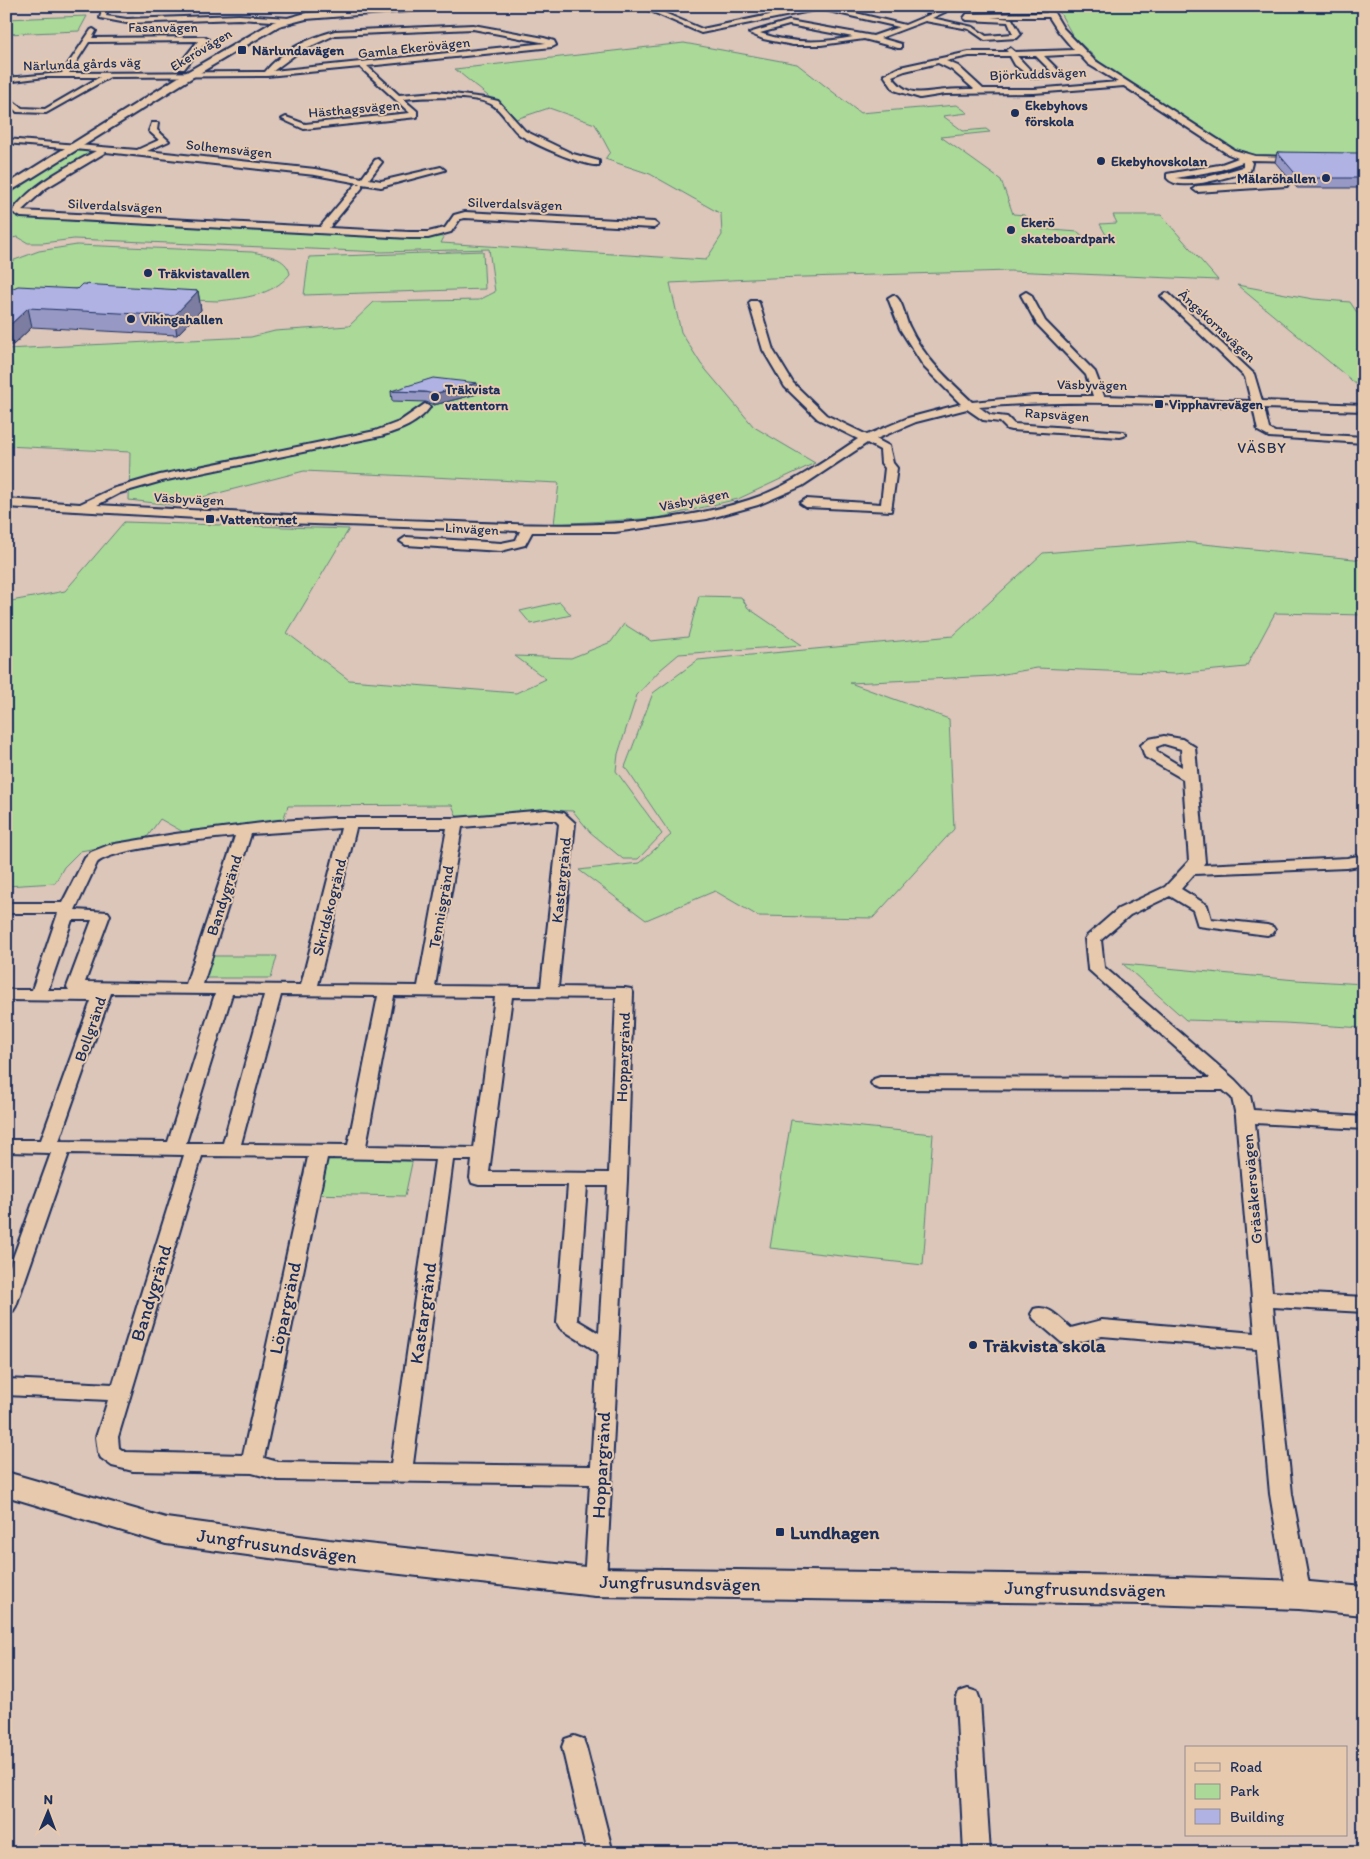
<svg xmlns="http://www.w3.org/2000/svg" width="1370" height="1859" viewBox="0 0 1370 1859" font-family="Itim,sans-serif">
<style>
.green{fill:#abd998;stroke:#63847b}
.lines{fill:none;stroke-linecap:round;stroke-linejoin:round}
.street-casing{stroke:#1b2f5e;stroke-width:4}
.secondary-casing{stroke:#1b2f5e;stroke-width:4}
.street{fill:#e7caae;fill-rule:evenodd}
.secondary{fill:#e7caae;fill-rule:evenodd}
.wall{fill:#9799c4;stroke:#1b2f5e}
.shaded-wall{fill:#7b7da0;stroke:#1b2f5e}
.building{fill:#b0b2e4;stroke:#1b2f5e}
.poi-dot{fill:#1b2f5e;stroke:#e7caae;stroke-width:2}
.labels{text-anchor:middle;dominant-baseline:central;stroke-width:4;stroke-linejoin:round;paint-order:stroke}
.far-street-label{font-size:14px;fill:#1b2f5e;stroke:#e7caae}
.far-poi-label{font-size:14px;font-weight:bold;fill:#1b2f5e;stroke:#e7caae;text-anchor:start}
.far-neighbourhood-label{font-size:15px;letter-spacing:1px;fill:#1b2f5e;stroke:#e7caae}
.street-label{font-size:16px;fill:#1b2f5e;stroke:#e7caae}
.near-street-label{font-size:19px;fill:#1b2f5e;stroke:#e7caae}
.near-poi-label{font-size:19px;font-weight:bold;fill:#1b2f5e;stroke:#e7caae;text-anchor:start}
</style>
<rect width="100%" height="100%" fill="#dcc5b9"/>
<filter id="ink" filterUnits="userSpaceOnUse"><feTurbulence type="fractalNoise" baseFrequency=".02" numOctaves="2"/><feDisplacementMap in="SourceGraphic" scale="10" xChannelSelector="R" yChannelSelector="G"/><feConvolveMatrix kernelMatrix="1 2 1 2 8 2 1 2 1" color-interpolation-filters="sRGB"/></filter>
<g filter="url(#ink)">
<path class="green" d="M1056,6h308v152h-103l-25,-6 -127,-81 -36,-35z
M87,16l-8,15 -73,3v-15z
M684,43l113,21 63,49 97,-8 11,8 -25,3 20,15 23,-2 4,3 -49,5 60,43 12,34 11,1 11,12 4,2 39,3 6,5 22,-2 -6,-11 17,-1 -4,-8h48l57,65 -208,-9 -239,7 -101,5 11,49 20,32 53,63 61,36 -77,36 -80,19 -104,6 5,-41 -255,-12 -132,34 -43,-5 1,-48 -124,-6v-97l245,-12 24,-6 74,-5 25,-24 105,-2 16,-8 -6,-43 -107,3 -308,-13 -31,4h-15l-10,-6 -12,2v-49l68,-43 31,2 -39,22 -50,41 123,9 305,16 -3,6 265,17 16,-25 -1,-21 -71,-40 -45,-15 5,-7 -15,-28 -46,-16 -33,11 -61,-50z
M77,245l175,7c14,3 35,5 38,22 -18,22 -46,24 -72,27l-212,-8 3,-6 -3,-2v-21l3,-2 30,-11z
M483,251l2,38 -181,6 5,-38z
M1237,285l76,14 37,3 14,21v62h-7z
M124,522l225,7 -62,104 62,47 167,13 30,-14 -31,-23 56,2 40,-16 13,-18 27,17 37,-4 11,-41 42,1 7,11 54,37 -123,9 -19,16 -23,25 -19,59 -2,17 46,63 -24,25h-15l-33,-27 -17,-21 -27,-1 -89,7 -5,-12 -164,1 -5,14 -98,13 -25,-14 -15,21 -65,11 -16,16 -9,16 -49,3v-45l6,-19 -6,-5v-215l59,-11z
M1183,542l181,18v55l-89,-2 -29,54 -71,7 -138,-6 -44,8 -143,7 99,36 5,110 -81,89 -115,-2 -43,-25 -69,29 -67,-50 60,-7 32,-28 -46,-68 28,-74 45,-33 255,-24 90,-83z
M560,602l11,13 -40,9 -11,-13z
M212,956h65l-6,22h-66z
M1123,964l173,16 68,4v44l-79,-5 -99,-3z
M791,1120l142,14 -10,131 -153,-17z
M317,1155l96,3 -8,38 -98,-2z"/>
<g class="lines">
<g class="street-casing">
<path id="street" d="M103,6h6l-3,10 21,3 112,-4 50,3 3,2 -3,2 -50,-3 -112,4 -27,-5z
M639,6h9l54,23 111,-23h14l78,19 38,-16 3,2 -1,1 -13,6 41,9 13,9 27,-2 -5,-12 -41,-2 -3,-2 3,-4 80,-1 -3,-7h6l13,22 31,32 140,90 21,6 42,1 4,2 -4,2 -47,-1 2,3 -2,8c-17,4 -71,23 -83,7v-4l52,-9 19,-7 -10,-4 -104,-68 -90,7 -89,1 -25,4 -26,-8 -10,-15 16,-8 69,-15h39l-2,-2 4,-2 5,4 59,-2 -16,-19 -9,-14h-58l21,2 9,15 -4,4 -32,2 -16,-11 -44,-8 -45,17 21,6v4h-3l-34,-9 -43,6h-28l-30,-6 -14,-6 40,-12 84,15 26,-9 -79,-18 -119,24zM789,25l64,12c-30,6 -63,7 -93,-4zM1079,54l9,10 30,18 -84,7h-51l-25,-23 -12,-5 23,-5h41l5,9 17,13 26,-2 4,-2 -18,-18zM1017,56h19l16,16 -18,2zM938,63l14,7 22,19c-9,0 -19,0 -28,1 -24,2 -38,9 -54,-14l13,-5zM1243,162v5c-22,6 -45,15 -67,11l44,-8z
M906,6h14l11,4 -3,2z
M473,25l71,13 10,3 2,4 -4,2 -185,19 32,29 38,-3 48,6 13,3 27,30 48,23 26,7v4c-15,2 -65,-21 -79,-30 -11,-8 -16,-24 -29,-31 -19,-9 -66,-7 -88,-5l14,12v6l-113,12 -22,-10 4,-2 19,7 105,-11 -50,-46 -93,9 -157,1 -64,36 -29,-1 -11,-10v-6l16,12 23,1 55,-32h-55l-39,5v-4l56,-5 29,-43 2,-1 3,2 -4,7 112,-1 4,2 -24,30h-3l-4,-2 21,-26 -109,1 -20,31 196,-1c17,-21 44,-34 70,-41zM473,29l73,14 -273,28 27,-20 35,-16z
M152,123h6l-1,7 12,11 -22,10 168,18 47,9 13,-18 3,-1 4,3 -13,17 12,2 60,-14 4,3 -64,17 -19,-3v4l-33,40 81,4h18l17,-4 9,-13 11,-3 189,10 4,3 -4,3 -189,-10 -5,1 -9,13 -23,6h-18l-389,-21 -9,-5c20,-28 54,-45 84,-61l-90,-8v-4l131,11 22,-10 -10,-9zM106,152l209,23 44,8 1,1h-4l-36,43 -299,-16 25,-23z
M1284,181l4,3 -1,2 -90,6 -4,-3 4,-3z
M1026,292l5,3 14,26 50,51 9,24 147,5 -6,-24 -82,-79 -2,-2 5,-3 3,1 85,80 8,27 102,4v6l-100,-3 5,21 6,3 89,5v6l-95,-6 -11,-6 -5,-24c-92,-3 -183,-8 -274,0l11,8 17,2 7,7 110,8 2,2 -2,2 -4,1 -109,-7 -4,-1 -7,-7 -17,-2 -16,-11 -51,13 -40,17 13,7 4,17 4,5 -6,43 -85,-4 -6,-4 6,-4 75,5 4,-36 -4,-5 -1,-13 -13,-7 -65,43 -44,19 -51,14 -92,13h-83l-7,13 -24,6 -95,-6 -6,-4 6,-4 95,6 15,-3 4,-9 -236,-8 -278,-16v-8l74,5 32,-15 48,-14 215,-44 24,-9 26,-18 5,3c-12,17 -30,23 -49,29l-219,45 -42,12 -23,12c111,6 222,12 333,16 106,4 216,12 319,-21 40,-13 74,-38 109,-61l-40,-20 -33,-32 -22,-37 -14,-47 2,-2h6l2,2 14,47 20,33 33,32 41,20 41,-17 53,-14 -37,-37 -24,-38 -12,-31 5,-3c10,3 12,25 17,33 14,30 38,51 62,74l62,-6h59l-7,-21 -49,-51 -16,-29z
M1164,736l18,3 13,8 10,115 -2,3 144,-7 17,-3v10l-17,3 -153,6 -13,15 26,16 4,14 56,6 6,2 2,3 -2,3 -6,2 -69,-9 -5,-16 -23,-14 -40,19 -29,25 3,27 131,113 15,16 3,14 111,7v12l-109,-6 17,169 92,5v15l-91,-5 19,187 19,101 -4,7 -8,3 -8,-3 -4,-7 -17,-101 -13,-145 -155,-13 -34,9 -7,-3 -27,-23 -3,-5 3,-5c15,-5 26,10 37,19l31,-8 153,13 -19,-217 -4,-18 -9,-8 -343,-1 -6,-2 -3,-4 3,-4 6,-2 330,1 -122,-109 -3,-30 2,-3 31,-27 47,-22 24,-26 -6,-82 -38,-22 -4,-12 8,-6zM1164,744l17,5 1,18 -25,-15 -1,-5z
M546,810l18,3 11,10 -17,164 67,1 6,1 2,4 -6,187 -21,402 -3,7 -8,3 -8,-3 -3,-7 6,-98 -312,-4 -26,-7 -119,-2 -21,-5 -11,-8 -3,-6 -2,-15 12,-37 -102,-5v-16l107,5 71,-229 -115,-2 -53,153 -3,5 -7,2v-36l45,-124 -45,-1v-12h35l50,-139 -85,-1v-10h26l26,-77h-52v-10h56l23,-45 6,-6 18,-7 66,-11 103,-13 56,-3h121zM546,820h9l4,4 -18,163 -106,-1 27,-159zM341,828l-40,157 -98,-1 48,-150zM356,828h91l-29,158 -100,-1zM235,836l-49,148 -101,-2 25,-67 -2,-3 -33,-2 22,-47c15,-15 112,-24 138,-27zM72,920h20l-25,67 2,3h-21zM111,993l104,1 -47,148 -109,-1zM232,994l32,1 -41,148h-37zM281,995l97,1 -30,149 -107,-1zM394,996l101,1 -21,151 -108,-2zM512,997l104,1 -7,175 -120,-1zM202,1156l106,1 -65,298 -118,-3 -6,-4 -1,-11zM327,1158l108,2 -44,304 -113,-2 -14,-4zM453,1160h19l-2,18 2,5 7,2h89l-11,138 3,5 38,24 -7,114 -178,-2zM587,1186h21l-9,147 -22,-13z
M968,1689l9,3 3,8 10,153h-26l-8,-153 3,-8z
M574,1736l9,3 3,8 27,106h-26l-25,-106 3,-8z"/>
</g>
<g class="secondary-casing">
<path id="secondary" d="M396,6h44l-4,3 -130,10 -27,7 -86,51 -187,117v-9l179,-112 88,-51 33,-9z
M6,1472l160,46 163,22 266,28 550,8 154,5 65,6v28l-65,-6 -154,-5 -550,-8 -266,-30 -163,-22 -160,-48z"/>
</g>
<use href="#street" class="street"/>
<use href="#secondary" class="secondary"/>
</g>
<path class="wall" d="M1277,152l87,5v31h-67l-22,-26z
M77,289l121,2 3,19 -24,25 -145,-8 -19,18h-7v-54z
M391,391l86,3 -43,11 -8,-3 -34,-1z"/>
<path class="shaded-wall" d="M198,291l3,19 -24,25 -3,-19z
M28,308l4,19 -19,18 -4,-19z
M477,383v11l-43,11 -1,-11z"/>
<path class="building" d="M1277,152l82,1 5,4v21h-65z
M82,284l116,7 -24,25 -146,-8 -19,18h-3v-35l12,-5 59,3z
M433,378l44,5 -44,11 -8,-2 -34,-1z"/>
</g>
<g class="poi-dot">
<rect x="237" y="45" width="10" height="10" rx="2.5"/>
<circle cx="1015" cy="113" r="5"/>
<circle cx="1101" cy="161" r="5"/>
<circle cx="1326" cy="178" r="5"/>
<circle cx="1011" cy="230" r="5"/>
<circle cx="148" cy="273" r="5"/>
<circle cx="131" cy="319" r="5"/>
<circle cx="435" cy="397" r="5"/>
<rect x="1154" y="399" width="10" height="10" rx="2.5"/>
<rect x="205" y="514" width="10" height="10" rx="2.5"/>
<circle cx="973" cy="1345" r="5"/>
<rect x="775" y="1527" width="10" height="10" rx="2.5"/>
</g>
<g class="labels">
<g class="far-street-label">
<text x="163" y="27">Fasanvägen</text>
<text transform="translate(414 48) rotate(-6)">Gamla Ekerövägen</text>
<text transform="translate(201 50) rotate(-31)">Ekerövägen</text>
<text transform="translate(82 64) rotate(-2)">Närlunda gårds väg</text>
<text transform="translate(1038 74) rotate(-2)">Björkuddsvägen</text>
<text transform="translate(354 109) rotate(-5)">Hästhagsvägen</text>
<text transform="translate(229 149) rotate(6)">Solhemsvägen</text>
<text transform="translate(515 204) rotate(2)">Silverdalsvägen</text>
<text transform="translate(115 206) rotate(3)">Silverdalsvägen</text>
<text transform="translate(1217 326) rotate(43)">Ängskornsvägen</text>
<text transform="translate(1092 385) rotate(1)">Väsbyvägen</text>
<text transform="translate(1057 415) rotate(4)">Rapsvägen</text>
<text transform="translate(189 499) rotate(3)">Väsbyvägen</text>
<text transform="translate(694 500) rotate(-11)">Väsbyvägen</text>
<text transform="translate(472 529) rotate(3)">Linvägen</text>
</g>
<g class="far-poi-label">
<text x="252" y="50">Närlundavägen</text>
<text x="1025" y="105">Ekebyhovs<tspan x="1025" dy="16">förskola</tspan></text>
<text x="1111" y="161">Ekebyhovskolan</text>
<text x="1316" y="178" text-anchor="end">Mälaröhallen</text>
<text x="1021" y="222">Ekerö<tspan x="1021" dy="16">skateboardpark</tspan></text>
<text x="158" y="273">Träkvistavallen</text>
<text x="141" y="319">Vikingahallen</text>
<text x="445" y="389">Träkvista<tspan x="445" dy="16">vattentorn</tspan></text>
<text x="1169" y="404">Vipphavrevägen</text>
<text x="220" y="519">Vattentornet</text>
</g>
<g class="far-neighbourhood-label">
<text x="1262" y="448">VÄSBY</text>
</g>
<g class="street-label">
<text transform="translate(561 880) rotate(-84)">Kastargränd</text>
<text transform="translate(224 895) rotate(-72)">Bandygränd</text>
<text transform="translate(329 907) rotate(-76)">Skridskogränd</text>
<text transform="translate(441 907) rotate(-80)">Tennisgränd</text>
<text transform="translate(90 1029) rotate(-71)">Bollgränd</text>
<text transform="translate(623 1057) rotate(-88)">Hoppargränd</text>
<text transform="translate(1252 1189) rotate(-95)">Gräsåkersvägen</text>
</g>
<g class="near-street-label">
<text transform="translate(151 1293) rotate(-73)">Bandygränd</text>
<text transform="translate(285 1308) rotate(-78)">Löpargränd</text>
<text transform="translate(423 1313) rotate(-82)">Kastargränd</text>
<text transform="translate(601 1465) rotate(-87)">Hoppargränd</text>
<text transform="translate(277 1546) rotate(8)">Jungfrusundsvägen</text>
<text transform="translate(680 1583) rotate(1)">Jungfrusundsvägen</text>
<text transform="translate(1085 1589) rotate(1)">Jungfrusundsvägen</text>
</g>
<g class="near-poi-label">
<text x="983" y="1345">Träkvista skola</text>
<text x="790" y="1532">Lundhagen</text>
</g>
</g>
<rect width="1370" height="1859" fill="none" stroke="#e7caae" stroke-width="25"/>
<rect x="12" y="12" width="1345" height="1834" fill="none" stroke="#1b2f5e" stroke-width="2" filter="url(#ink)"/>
<rect x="1185" y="1746" width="162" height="90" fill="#e7caae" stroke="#958c8e"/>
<rect x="1195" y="1763" width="25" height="8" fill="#e7caae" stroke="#958c8e"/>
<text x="1230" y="1772" font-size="15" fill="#1b2f5e">Road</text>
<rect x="1195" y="1784" width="25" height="15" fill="#abd998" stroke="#958c8e"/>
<text x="1230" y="1796" font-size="15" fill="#1b2f5e">Park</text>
<rect x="1195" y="1809" width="25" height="15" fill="#b0b2e4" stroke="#958c8e"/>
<text x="1230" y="1822" font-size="15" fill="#1b2f5e">Building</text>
<g transform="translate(48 1812) rotate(1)" stroke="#e7caae" stroke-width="4" paint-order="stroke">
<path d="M0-4L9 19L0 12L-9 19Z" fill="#1b2f5e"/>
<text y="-8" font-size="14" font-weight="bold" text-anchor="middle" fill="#1b2f5e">N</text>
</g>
</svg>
